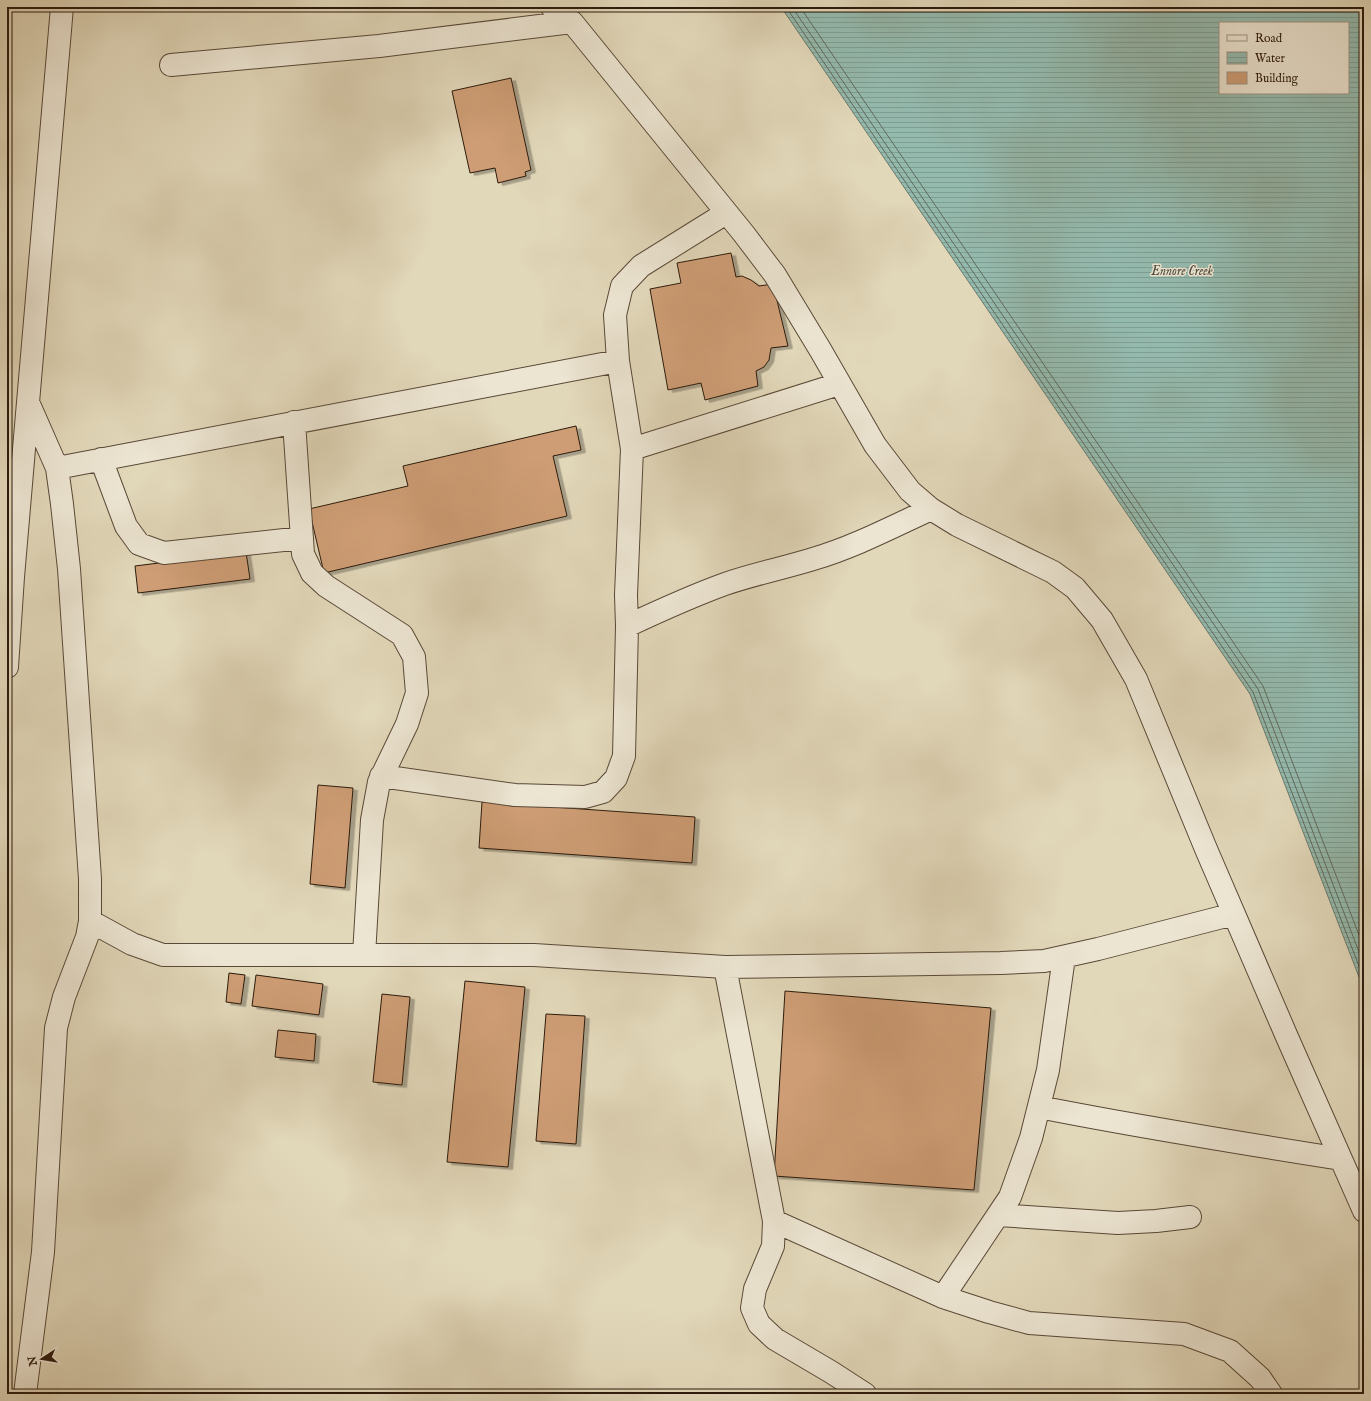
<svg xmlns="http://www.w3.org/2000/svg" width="1371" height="1401" viewBox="0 0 1371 1401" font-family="'IM FELL English',serif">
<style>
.water{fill:url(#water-rules);stroke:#6a7a6d;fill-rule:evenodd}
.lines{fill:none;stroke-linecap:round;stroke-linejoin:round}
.shore{stroke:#606a5d;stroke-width:1}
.building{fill:#ce9d75;stroke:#2c1a0c;filter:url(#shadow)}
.minor-casing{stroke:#594937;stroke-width:24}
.minor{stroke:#ece5d2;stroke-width:22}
.labels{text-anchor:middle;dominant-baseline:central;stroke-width:3;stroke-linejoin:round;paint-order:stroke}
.water-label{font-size:13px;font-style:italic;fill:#4b4a3d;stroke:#ece5d2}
</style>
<defs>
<pattern id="water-rules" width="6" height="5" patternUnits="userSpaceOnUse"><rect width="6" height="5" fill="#94baae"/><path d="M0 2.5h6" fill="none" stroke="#809f94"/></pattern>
<filter id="shadow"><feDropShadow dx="4.5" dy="2.5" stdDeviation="0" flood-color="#0004"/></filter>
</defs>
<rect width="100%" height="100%" fill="#e1d7b9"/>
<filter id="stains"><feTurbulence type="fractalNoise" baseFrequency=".005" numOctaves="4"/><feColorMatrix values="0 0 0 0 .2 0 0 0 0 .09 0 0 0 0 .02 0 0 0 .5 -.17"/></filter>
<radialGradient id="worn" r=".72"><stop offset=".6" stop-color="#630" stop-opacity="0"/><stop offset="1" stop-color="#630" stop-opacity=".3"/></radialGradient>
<path class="water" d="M781,7h583v983l-114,-296zM1220,23h128v70h-128z"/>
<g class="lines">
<path class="shore" d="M786,7l467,685 111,287
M792,7l466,682 106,276
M800,7l463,679 101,262"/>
</g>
<path class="building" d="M511,78l20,92 -6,2 1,4 -28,7 -3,-15 -25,5 -18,-82z
M731,253l5,24 6,-1 9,4 8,6 14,-2 15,62 -17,2 -2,12 -5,7 -8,4 2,15 -53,14 -4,-17 -33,7 -18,-101 31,-6 -4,-20z
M576,426l5,24 -28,6 14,60 -243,57 -15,-64 99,-23 -5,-20z
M246,552l4,27 -112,14 -3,-27z
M318,785l35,3 -8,100 -35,-4z
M482,802l213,15 -3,46 -213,-15z
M229,973l16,2 -4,29 -15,-2z
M256,975l67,9 -4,31 -67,-9z
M465,981l60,6 -17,180 -61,-5z
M785,991l206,17 -17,182 -200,-14z
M382,994l28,3 -8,88 -29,-3z
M546,1014l39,2 -9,128 -40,-3z
M278,1030l38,4 -2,27 -39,-4z"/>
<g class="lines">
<g class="minor-casing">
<path id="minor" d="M552,7l20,15 172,212 31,41 46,76 54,94 35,46 21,18 26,16 96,47 22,16 27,32 34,59 70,170 81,188 77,174
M171,65l208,-19 193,-24
M294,422l9,132 9,19 14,13 76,49 12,22 3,36 -10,31 -28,58 -7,38 -8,135
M632,449l207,-65
M101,459l25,67 13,18 25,9 138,-15
M57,468l561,-107
M627,626c32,-15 65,-30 98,-42 29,-10 59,-16 88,-25 41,-12 79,-32 118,-50
M7,667l6,-90 49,-570
M381,776l134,19 70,2 18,-5 13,-14 8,-22 3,-130 -1,-31 6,-146 -14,-88 -3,-46 7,-29 19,-20 85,-53
M90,921l42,23 31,11h371l191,12 276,-4 43,-2 54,-12 136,-35
M725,967l49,254 -1,25 -18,43 -3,19 7,16 16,15 56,33 34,22
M1039,1107c100,20 201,36 302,52
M998,1215l120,8 38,-2 34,-4
M774,1221l169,76 46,15 40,11 155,11 46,17 30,27 11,16
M943,1297l67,-100 21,-59 17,-68 16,-113
M25,1394l18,-142 13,-224 8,-31 23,-60 3,-16v-42l-21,-310 -7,-65 -5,-36 -29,-66"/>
</g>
<use href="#minor" class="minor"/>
</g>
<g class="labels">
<g class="water-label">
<text x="1182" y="271">Ennore Creek</text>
</g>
</g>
<rect width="1371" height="1401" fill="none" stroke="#e1d7b9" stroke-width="24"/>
<rect x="8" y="8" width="1355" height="1385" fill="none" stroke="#2c1a0c" stroke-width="2"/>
<rect x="12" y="12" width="1347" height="1377" fill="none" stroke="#2c1a0c"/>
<rect x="1219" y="22" width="130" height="72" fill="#ece5d2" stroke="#9f9483"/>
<rect x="1227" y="35" width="20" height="6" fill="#ece5d2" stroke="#9f9483"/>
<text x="1255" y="42" font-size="12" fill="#2c1a0c">Road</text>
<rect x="1227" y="52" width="20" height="12" fill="url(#water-rules)" stroke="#9f9483"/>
<text x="1255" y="62" font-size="12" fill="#2c1a0c">Water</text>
<rect x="1227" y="72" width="20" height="12" fill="#ce9d75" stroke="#9f9483"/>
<text x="1255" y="82" font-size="12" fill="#2c1a0c">Building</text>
<g transform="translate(42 1359) rotate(258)" stroke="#ece5d2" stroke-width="3" paint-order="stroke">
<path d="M0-3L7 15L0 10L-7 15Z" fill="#2c1a0c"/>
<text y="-6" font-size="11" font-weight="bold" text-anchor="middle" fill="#2c1a0c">N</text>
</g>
<rect width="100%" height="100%" filter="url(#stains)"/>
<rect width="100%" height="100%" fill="url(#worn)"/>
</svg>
